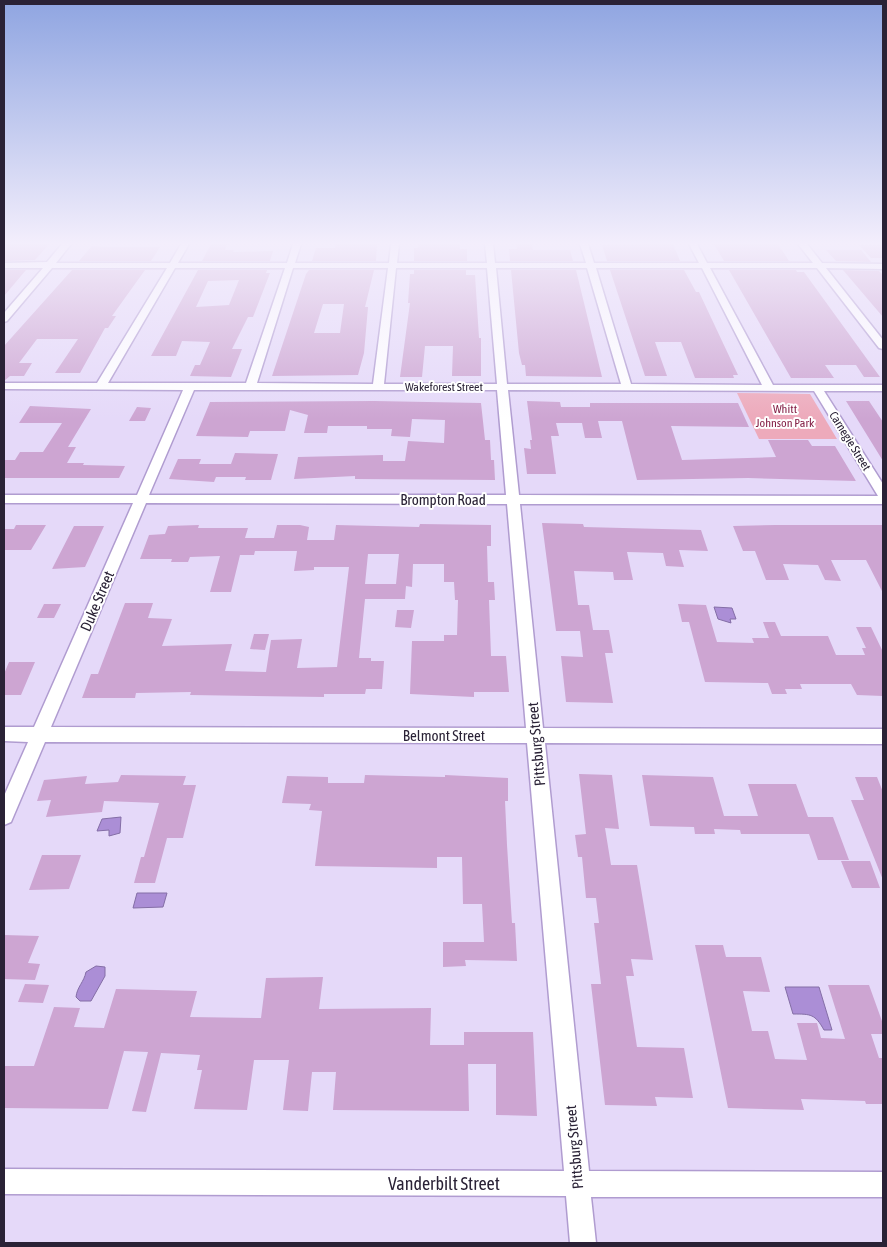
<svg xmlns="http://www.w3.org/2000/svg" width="887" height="1247" viewBox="0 0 887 1247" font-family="'Asap Condensed',sans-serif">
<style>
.green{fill:#edaabb}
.water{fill:#ab8ed6;stroke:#846ea6}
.building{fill:#cda5d2;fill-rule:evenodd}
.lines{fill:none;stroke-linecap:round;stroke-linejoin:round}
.street-casing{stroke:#b09cd0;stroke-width:3}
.street{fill:#fff;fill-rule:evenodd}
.labels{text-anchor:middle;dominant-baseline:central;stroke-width:4;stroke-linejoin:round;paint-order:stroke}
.far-street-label{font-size:12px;fill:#2a2236;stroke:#fff}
.far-park-label{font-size:12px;fill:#842046;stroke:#fff}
.street-label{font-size:15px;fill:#2a2236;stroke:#fff}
.near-street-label{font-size:18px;fill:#2a2236;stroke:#fff}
</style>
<rect width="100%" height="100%" fill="#e5d9f9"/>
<path class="green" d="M737,393l73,1 27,45h-78z"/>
<path class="water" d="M714,607l18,1 4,11h-6l1,4 -13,-4z
M121,817l-1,16 -11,3v-6l-12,1 5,-12z
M137,893h30l-4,14 -30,1z
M96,966l9,1v9l-14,25h-11l-4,-4c1,-10 8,-15 10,-25z
M785,987h34l13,43h-8c-9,-16 -13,-16 -31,-16z"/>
<path class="building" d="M4,244h45l-14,16 -31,1z
M211,244h16l-2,6h9l-1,2 40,-1 -3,10h-68z
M336,244h41l-1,17h-64l4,-13h19z
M419,244h41v5h7v12h-53v-13h4z
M516,244h16l1,6h37l3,11h-63l-1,-12h8z
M673,244l7,17h-73l-5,-16z
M714,244h64l11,17h-65z
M859,245h24v13h-12z
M92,246l17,1h51l-9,14h-72z
M826,250h35l10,12 -35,-1z
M4,270h22l-22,26z
M72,270h73l-33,46h4l-8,12h-3l-25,45h-25l23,-34h-41l-18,24h13l-8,13h-14l-6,5v-35z
M198,270h69l-1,3h4l-17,44h-5l-16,32h10l-11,28 -41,-1 5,-11h5l10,-23 -28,-1 -6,15h-25zM239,280l-10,25 -33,2 12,-26z
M309,270h65l-9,37h3l-4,46 -6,22 -86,1 34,-102zM323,304h21l-4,29h-26z
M414,270h52v5h9l4,63h2v38h-29l1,-30h-28l-3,31h-22l10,-74h-2l2,-29h4z
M511,270h65l26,107 -76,-1 -1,-11h-3l-3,-12z
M610,270h74l12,22h3l39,83h-5l1,3h-39l-14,-36h-26l12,34h-22z
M729,270h67l1,2h7l76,105h-16l-8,-12h-31l9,13h-43z
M843,270l36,1 4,4v42z
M374,401l107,2 4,37h5l1,20h3l1,20 -140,-1v-3l-61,3 4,-22 85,-2v6h22l3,-20 36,2 1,-23 -33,-1 -2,18 -19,-1 1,-7h-25v-3h-39l-1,7h-23l4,-18 -18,-5 -5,21h-35l-2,6 -52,-1 14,-34z
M527,401l33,1 1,5h29v-4h148l11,24 -78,-1 11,34 94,-3 -8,-17h40l4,6h23l21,35 -108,-3 -111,2 -15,-59h-24l4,17h-17l-3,-15h-26l3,13h-8l5,38h-29l-3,-26 7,1 -1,-9h2z
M846,401h23l14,21v39z
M30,406l61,3 -23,38h8l-9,16h17l-1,2 42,1 -6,12h-115v-18h11l5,-8h23l19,-29h-43z
M137,407l14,1 -6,13h-16z
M235,453l43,1 -7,26h-26l1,-3h-30l-2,5 -45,-3 9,-20h23l-2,5h32z
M542,523l41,1 1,3 117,3 7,21 -29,-1 5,17 -18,-1 -3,-13 -36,-1 6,28h-19l-1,-8 -39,-1 4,34h11l4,25h16l4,23h-8l8,50 -47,-1 -5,-46 22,1 -3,-26h-24z
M420,524l71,1v21h-4l1,36h6l1,18h-6l2,56h15l3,36h-35v5l-64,-3 2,-53h32v-6h13l1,-35h-3l-1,-18h-10v-18h-31l-1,23 -6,-1 -1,13h-40l-6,59h12v3h13l-2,28h-16l-1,5h-41v3l-134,-2 1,-3 -55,1 -1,5h-53l9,-24h7l27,-71h28l-5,15 24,1 -10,27 70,-2 -7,27 41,1 5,-32 31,-1 -5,29 40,-1 12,-100h-35v3l-20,1 3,-20h-42l-1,4h-14l-9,37h-21l10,-36 -30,1 -2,5h-17l1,-3h-32l9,-24 16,-1 3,-8 31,-1 -1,3h50l-3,10h29l3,-13h23l9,2 -2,13h27l2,-15 83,2zM368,554h31l-3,30h-31z
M16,525h30l-15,25h-27v-21h10z
M776,525h107v68l-17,-33h-35l10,21 -16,-1 -7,-15 -35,-1 6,16h-23l-11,-29h-12l-10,-25z
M74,526h30l-19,41 -33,2z
M44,604h17l-7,14h-17z
M678,604l28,1 11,37 37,1 -2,-5h17l-6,-16h12l6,14h47l8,19h29l-3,-7h4l-10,-21h15l12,25v44l-26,-1 -6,-11h-51l2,5h-17l2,5h-15l-4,-11 -63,-1 -16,-60h-7z
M397,610h17l-3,18 -16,-1z
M254,634h15l-4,16 -15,-1z
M9,662h26l-14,33h-17v-21z
M579,774l33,1 7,54 -14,-1 6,37h26l16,95 -22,-1 3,17h-8l11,71 47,1 9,50 -38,-1 2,9 -52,-1 -14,-121h10l-7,-61h5l-3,-25h-10l-4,-41h-4l-3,-22 11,-1z
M121,775l65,1 -3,9h13l-13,53h-16l-12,45h-21l7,-26h3l15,-54 -55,-2 -2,11 -56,5 5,-17 -14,1 7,-21 43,-4 -2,8 33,-2z
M365,775l80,2v-2l63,3v23h-3l2,44 5,78h3l2,38 -52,-1 1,6 -23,1v-25h41l-2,-38h-19l-1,-47h-25v11l-122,-2 7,-55 -13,-1 2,-6 -29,-1 5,-27 41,1v6h36z
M642,775l71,2 11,39h34l-10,-32h48l12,33h25l16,43h-31l-9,-26h-68l-1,-4 -26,-1 1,5h-20l-1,-7 -44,-1z
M855,777h22l6,15v88l-32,-80h13z
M42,855h39l-12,34 -40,1z
M841,861h29l10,27h-28z
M4,935l35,1 -11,27 12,1 -5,16 -31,-1z
M695,945h28l3,12h35l9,35 -27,-1 9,40h16l7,28 32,1 -10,-37h20l4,15 24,1 -17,-54h41l14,39v10h-12l8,24h4v46h-17l-1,-3 -64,-2 3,11 -76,-2z
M323,977l-4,32 112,-1 -1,37h34v-13h69l4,84 -41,-1v-51h-28l1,47 -136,-1 3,-38h-24l-4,39 -25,-1 6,-50h-35l-7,50 -53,-1 8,-39h-5l3,-15 -39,-2 -15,59 -14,-1 16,-59 -24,-1 -16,58 -104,-1v-42h30l20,-59 26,1 -6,19 30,1 12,-39 81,2 -7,26 71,1 5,-40z
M25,984l24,1 -6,18 -25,-1z"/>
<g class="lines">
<g class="street-casing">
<path id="street" d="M62,244h9l-15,19h114l11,-19h8l-11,19h109l6,-19h8l-6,19h94l2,-19h8l-2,19h90l-2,-19h8l2,19h91l-6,-19h8l6,19h105l-10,-19h8l10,19h106l-15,-19h9l15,19 61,1v5l-57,-1 57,72v9l-4,-1 -62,-80h-107l63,117h110v6h-59l59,93v20h-363l23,224 340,1v15l-338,-1 44,428 294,1v25h-292l5,46h-26l-4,-47 -562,-2v-25l560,2 -37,-428 -482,-1 -34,80 -7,3v-29l24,-54 -24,-1v-14h30l99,-224h-129v-8h133l46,-105 -179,-1v-6h93l70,-115h-115l-45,53 -3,1v-9l39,-45h-39v-5l43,-1zM175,268h110l-39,115h-138zM293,268h95l-15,116 -116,-1zM396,268h91l10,116h-113zM496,268h91l34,116h-114zM596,268h106l60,117 -131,-1zM194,390h303l9,105h-357zM508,390l306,1 64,105 -359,-1zM146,503l361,1 19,224 -475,-1z"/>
</g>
<use href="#street" class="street"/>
</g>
<linearGradient id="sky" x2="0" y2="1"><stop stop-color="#8fa5e1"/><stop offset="0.58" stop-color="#f3eefc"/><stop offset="1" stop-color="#f3eefc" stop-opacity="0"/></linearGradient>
<rect width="887" height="419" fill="url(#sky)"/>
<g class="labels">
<g class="far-street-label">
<text x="444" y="387">Wakeforest Street</text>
<text transform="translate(850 441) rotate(58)">Carnegie Street</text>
</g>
<g class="far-park-label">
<text x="785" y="409">Whitt<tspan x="785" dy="14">Johnson Park</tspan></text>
</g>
<g class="street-label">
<text x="443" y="499">Brompton Road</text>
<text transform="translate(97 601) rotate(-67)">Duke Street</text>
<text x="444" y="735">Belmont Street</text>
<text transform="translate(536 744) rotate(-95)">Pittsburg Street</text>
<text transform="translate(574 1147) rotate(-95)">Pittsburg Street</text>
</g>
<g class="near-street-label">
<text x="444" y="1183">Vanderbilt Street</text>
</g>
</g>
<rect width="887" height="1247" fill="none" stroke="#2a2236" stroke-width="10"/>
</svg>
